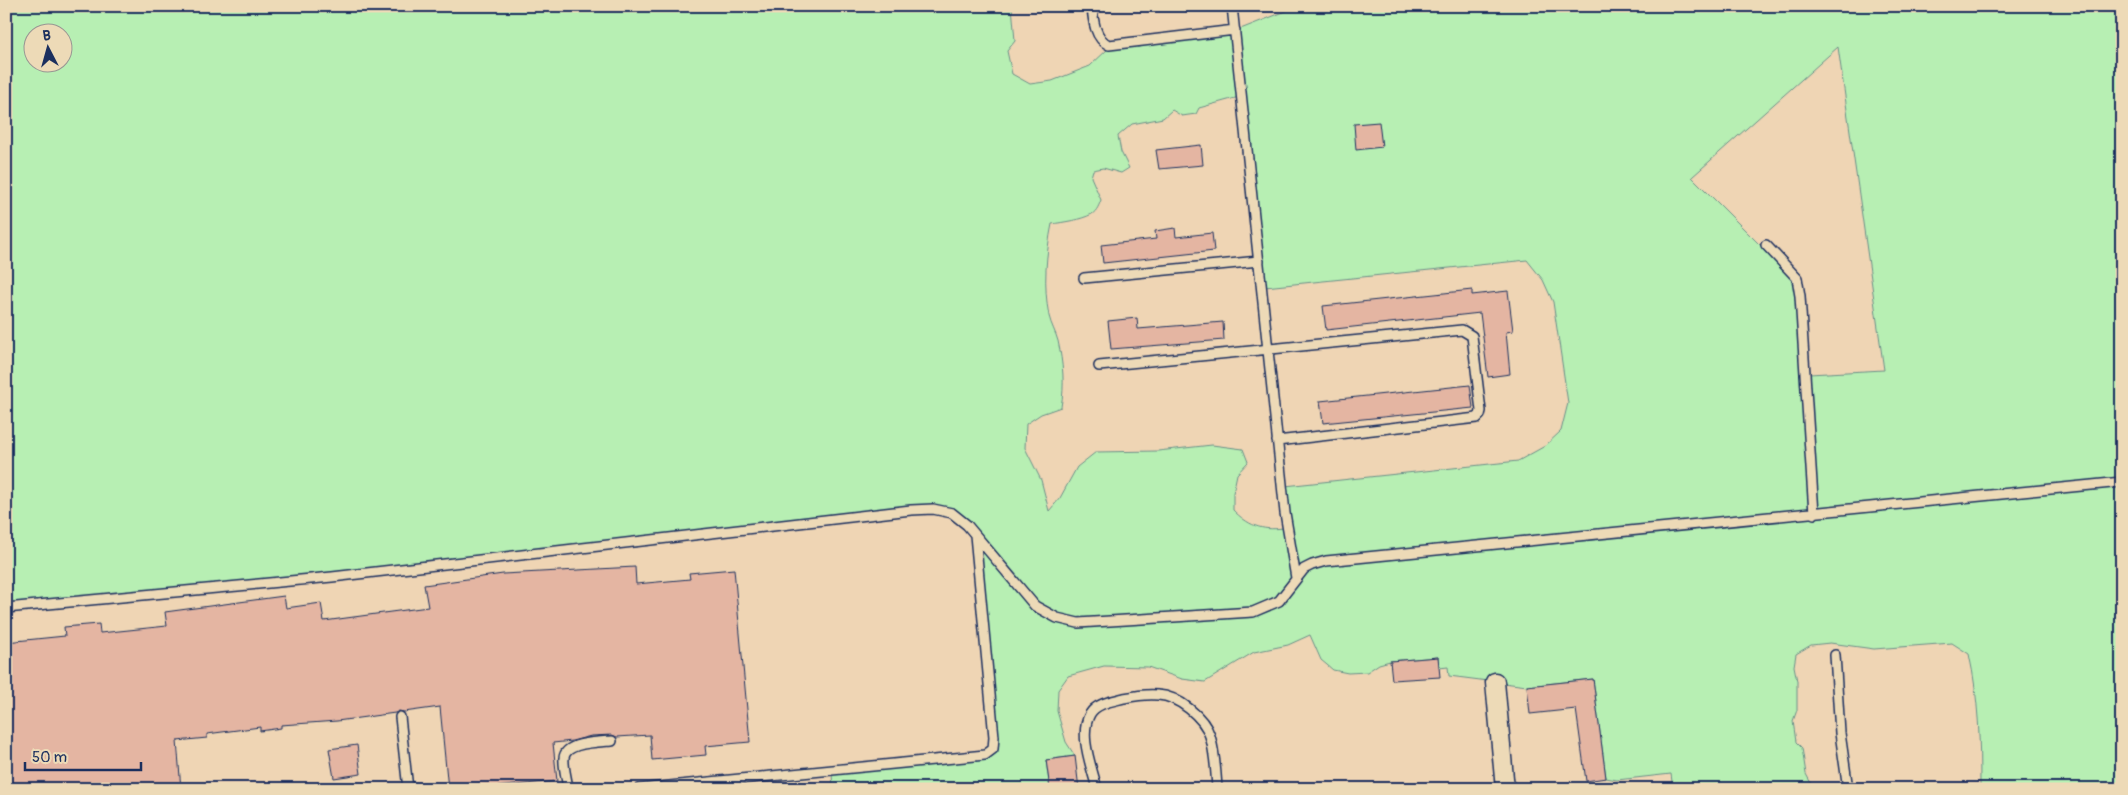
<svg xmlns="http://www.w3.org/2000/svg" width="2128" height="795" viewBox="0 0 2128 795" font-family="Pangolin,sans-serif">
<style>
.green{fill:#b7efb3;stroke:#698f88;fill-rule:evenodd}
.building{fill:#e4b5a2;stroke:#1b2f5e}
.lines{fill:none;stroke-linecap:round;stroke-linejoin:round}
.lane-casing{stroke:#1b2f5e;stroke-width:12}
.street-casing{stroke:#1b2f5e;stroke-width:21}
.lane{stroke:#eddab7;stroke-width:9}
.street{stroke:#eddab7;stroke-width:18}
</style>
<rect width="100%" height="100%" fill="#efd5b4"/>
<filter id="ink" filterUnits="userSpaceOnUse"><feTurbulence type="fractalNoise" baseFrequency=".02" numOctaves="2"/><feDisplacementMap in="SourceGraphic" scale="10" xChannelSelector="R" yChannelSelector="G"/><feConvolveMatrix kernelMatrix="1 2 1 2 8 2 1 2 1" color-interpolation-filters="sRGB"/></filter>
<g filter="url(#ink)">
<path class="green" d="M6,6h1006l3,35 -8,10 5,23 18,10 22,-3 38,-15 19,-18 123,-14 7,63 -40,11 -3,6 -14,2 -10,-6 -9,8 -31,6 -14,12 3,16 8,16 -8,5 -18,-5 -10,2 -2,7 10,23c-2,5 -4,11 -9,14 -11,6 -28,8 -40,10 -6,30 -9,61 -3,92 2,9 7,17 9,25 5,22 7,44 3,66l-20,7 -15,10 -1,24 16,32 8,31 11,-13 17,-31 19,-15 62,-1 54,-6 31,4 5,13 -11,12 -4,19v17c15,15 28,21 50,18l9,49 -15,21 -24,10 -174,12 -21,-5 -20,-12 -84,-94 -948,96zM32,32h30v30h-30z
M1299,6h823v472l-304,32 -9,-136 75,-4 -46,-323 -146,130 102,102 3,17 13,214 -483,48 -29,13 -13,-85 233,-25 27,-15 16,-15 7,-28 -15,-101 -10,-22 -16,-20 -262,27 -27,-257z
M2122,485v304h-142c0,-45 -1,-91 -11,-135l-17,-11 -78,6 -44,-6 -19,2 -15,9 -2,12 3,15v29l-4,11 3,21 6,6 4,26 8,15h-141l-2,-15 -54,6 -11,-2 -13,-99 -66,7 -78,-10 -1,-9 -9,1 -1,-11 -48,4 -11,3 -12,8 -19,1 -15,-3 -12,-10 -11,-25 -22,10 -34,7 -49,30 -23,-3 -34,-12 -44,-1 -36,10 -10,14 -1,21 9,31 9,14 -29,4 4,29h-217l-1,-16 164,-22 -16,-205 75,75 200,-6 26,-11 25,-32 21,-8 487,-47z"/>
<path class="building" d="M1379,122l3,25 -26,3 -2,-26z
M1201,145l2,20 -44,4 -3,-19z
M1175,228l1,9 36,-4 2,18 -111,12 -2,-18 55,-6 -1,-8z
M1472,290v5l36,-4 5,40 -7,1 4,42 -22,3 -8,-64 -154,17 -3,-24z
M1137,318l1,11 85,-7 1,18 -113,9 -3,-28z
M1470,385l3,23 -150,15 -3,-22z
M635,567l1,17 54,-5 -1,-6 45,-4 16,173 -45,4 1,9 -54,5 -2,-25 -33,2 -5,-2 -21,1 -19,5 -19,2 4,38 -84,8h-25l-8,-82 -36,5 -5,-1 -4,2 -58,8 -56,4v3l-21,3v-4l-53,7v4l-30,3 4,48h-175v-147l59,-6 -1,-9 35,-3 1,9 67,-7 -2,-14 119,-16 2,12 35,-5 3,18 104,-14 -4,-22 79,-11z
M1438,657l2,20 -48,3 -2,-19z
M1593,679l13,99 -20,3 -10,-72 -46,5 -3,-28z
M357,745l4,29 -27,4 -5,-29z
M1075,756l4,33h-29l-4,-29z"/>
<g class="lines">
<g class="lane-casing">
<path id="lane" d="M1092,6c1,14 3,33 17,39l126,-15
M1232,6l53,507 11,65
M1766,245l31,33 3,18 14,218
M1084,278l175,-17
M1099,366l363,-36 10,6 9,75 -1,4 -3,3 -200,23
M6,608l326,-31 579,-67 22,-1 19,4 15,12 68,81 22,12 21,5 175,-11 26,-11 25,-32 8,-4 14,-4 796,-79
M1835,655l5,78 8,56
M400,717l8,72
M568,789c-1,-10 -5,-22 -4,-31 1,-16 36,-16 48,-17
M639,789l346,-34 8,-6 1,-12 -19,-202
M1097,789c-5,-22 -19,-54 -7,-75 6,-11 23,-13 34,-16 10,-2 23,-4 34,-3 20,1 46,22 52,41 5,16 6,35 7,53"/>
</g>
<g class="street-casing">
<path id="street" d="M1495,682l10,107"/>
</g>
<use href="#lane" class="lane"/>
<use href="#street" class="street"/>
</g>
</g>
<rect width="2128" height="795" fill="none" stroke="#eddab7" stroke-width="25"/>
<rect x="12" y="12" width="2103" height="770" fill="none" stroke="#1b2f5e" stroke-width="2" filter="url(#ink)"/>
<g transform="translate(48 48) rotate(354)"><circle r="24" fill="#eddab7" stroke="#999693"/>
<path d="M0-4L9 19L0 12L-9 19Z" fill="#1b2f5e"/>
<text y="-8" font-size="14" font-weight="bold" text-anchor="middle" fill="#1b2f5e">B</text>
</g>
<path d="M25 762v8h116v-8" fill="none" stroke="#1b2f5e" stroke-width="2.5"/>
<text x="32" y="762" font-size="15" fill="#1b2f5e" stroke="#eddab7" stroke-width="4" paint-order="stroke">50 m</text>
</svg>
